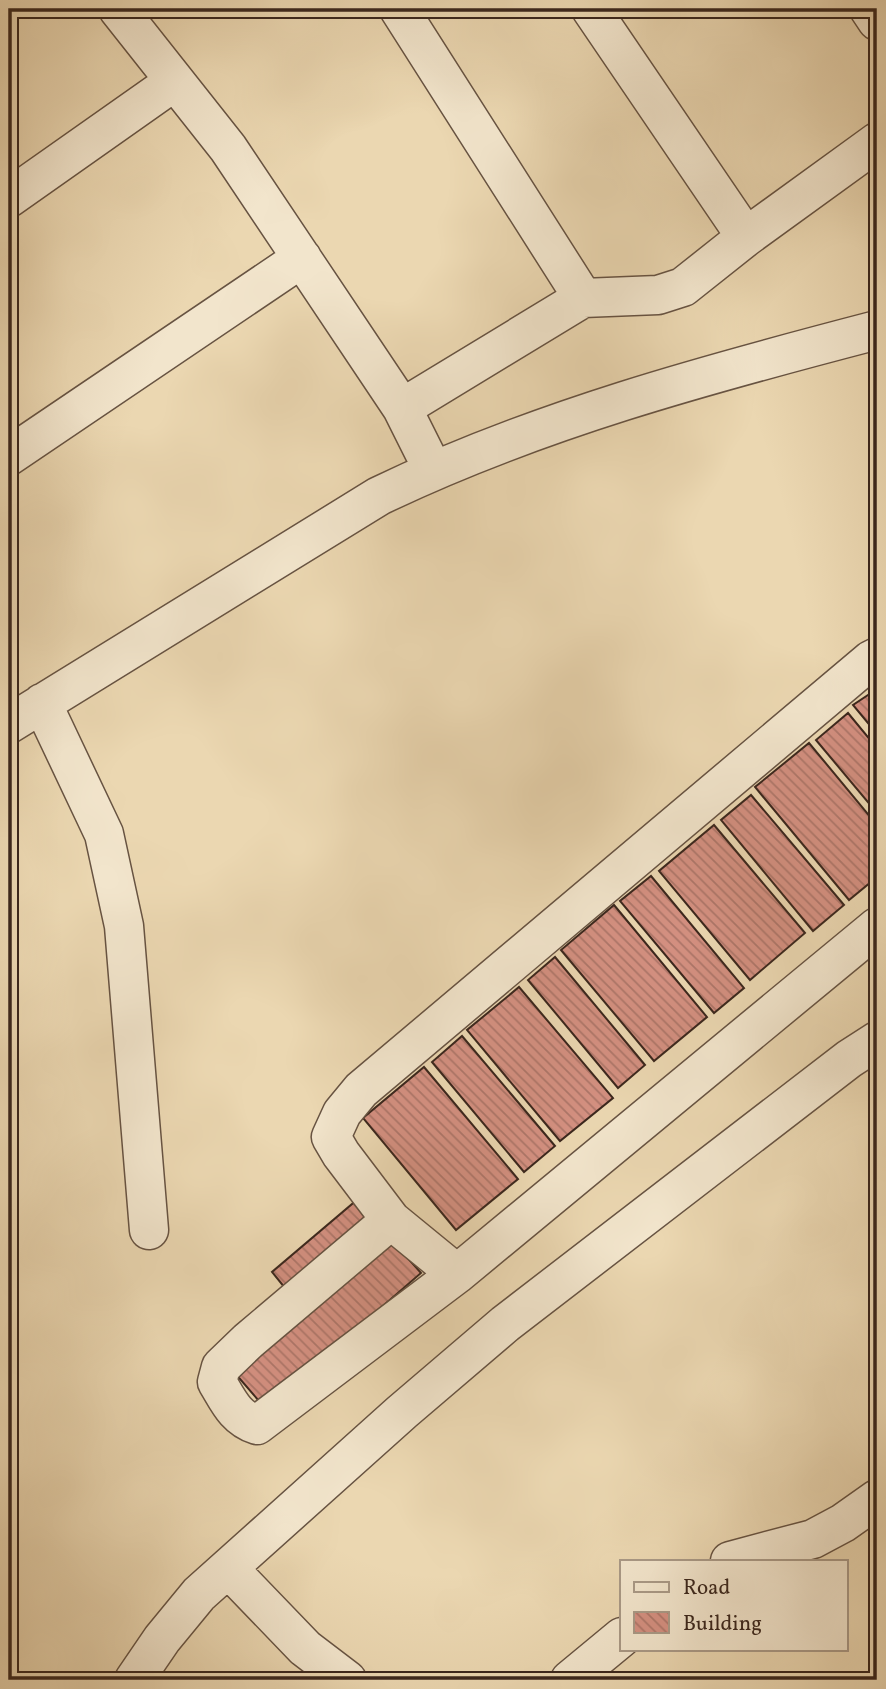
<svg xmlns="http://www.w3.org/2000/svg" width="886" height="1689" viewBox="0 0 886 1689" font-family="Vollkorn,serif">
  <defs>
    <pattern id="building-back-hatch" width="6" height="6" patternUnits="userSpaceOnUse" patternTransform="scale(1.75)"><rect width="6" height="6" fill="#d49081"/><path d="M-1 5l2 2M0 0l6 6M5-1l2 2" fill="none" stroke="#ad7669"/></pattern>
  </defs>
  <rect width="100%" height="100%" fill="#ebd7b1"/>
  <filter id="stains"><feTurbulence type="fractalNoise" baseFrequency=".00286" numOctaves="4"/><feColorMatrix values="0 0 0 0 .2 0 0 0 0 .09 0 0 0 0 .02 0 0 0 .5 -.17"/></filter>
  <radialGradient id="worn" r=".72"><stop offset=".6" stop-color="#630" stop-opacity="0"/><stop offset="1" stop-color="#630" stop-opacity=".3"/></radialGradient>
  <path fill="url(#building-back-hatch)" stroke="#3b271d" stroke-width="2" d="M877 689V734L853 705Z
    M848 713 877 748V813L816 740Z
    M809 743 877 825V877L849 900 755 787Z
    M751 795 844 905 813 931 721 820Z
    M714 825 805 933 750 980 659 871Z
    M651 876 744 988 714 1013 620 901Z
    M614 905 707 1017 654 1061 561 950Z
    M555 957 645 1065 618 1088 528 980Z
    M519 987 613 1098 560 1141 467 1030Z
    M462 1036 555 1146 524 1172 432 1062Z
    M424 1067 518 1179 456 1230 363 1118Z
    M358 1199 376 1219 289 1293 272 1272Z
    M389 1237 421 1273 265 1408 234 1372Z"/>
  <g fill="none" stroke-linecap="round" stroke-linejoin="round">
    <defs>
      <path id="minor" d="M118 9 228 148 402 408 433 470
        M399 9 583 298 658 295 683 287 746 237 877 142
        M591 9 746 237
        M869 9 877 21
        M9 198 175 81
        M402 408 583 298
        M9 456 302 258
        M42 703 104 834 124 926 149 1230
        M9 724 379 496C537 420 708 374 877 330
        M391 1220 248 1341 221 1367 217 1382C228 1400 235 1418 257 1425L457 1274 877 927
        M457 1274 391 1220 341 1154 331 1137 342 1113 361 1090 871 660 877 657
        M730 1561 813 1539 843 1523 877 1499
        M228 1568 305 1648 347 1680
        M134 1680 162 1639 199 1594 402 1412 505 1324 849 1059 877 1041
        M570 1680 622 1637"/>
    </defs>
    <use href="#minor" stroke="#675342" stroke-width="41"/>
    <use href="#minor" stroke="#f2e5cc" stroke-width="38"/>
  </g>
  <rect width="886" height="1689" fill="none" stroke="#ebd7b1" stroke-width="35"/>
  <rect x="10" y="10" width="865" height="1668" fill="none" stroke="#3b271d" stroke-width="3.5"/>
  <rect x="18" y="18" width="851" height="1654" fill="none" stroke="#3b271d" stroke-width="2"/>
  <rect x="620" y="1560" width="228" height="91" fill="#f2e5cc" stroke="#a99986" stroke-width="2"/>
  <rect x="634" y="1582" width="35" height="10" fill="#f2e5cc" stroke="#a99986" stroke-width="2"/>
  <text x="683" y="1594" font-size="21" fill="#3b271d">Road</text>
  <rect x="634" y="1612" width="35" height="21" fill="url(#building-back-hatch)" stroke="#a99986" stroke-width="2"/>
  <text x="683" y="1630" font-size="21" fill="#3b271d">Building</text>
  <rect width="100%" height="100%" filter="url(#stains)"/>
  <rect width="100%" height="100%" fill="url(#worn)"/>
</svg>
